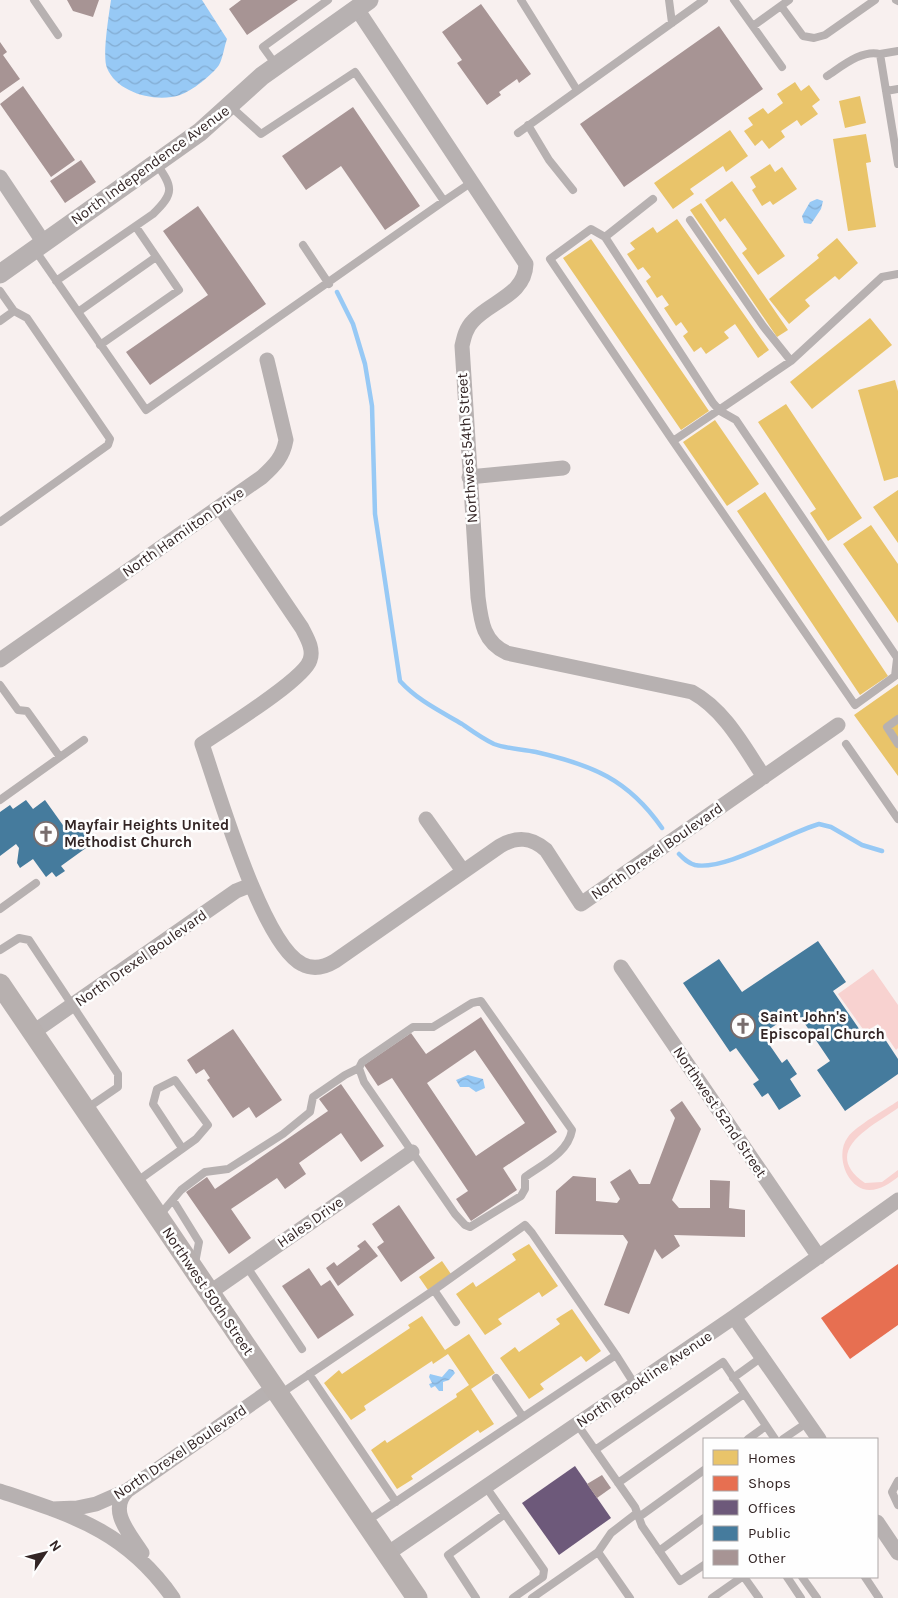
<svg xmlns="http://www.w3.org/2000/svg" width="898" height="1598" viewBox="0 0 898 1598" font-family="Karla,sans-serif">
  <defs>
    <pattern id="water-waves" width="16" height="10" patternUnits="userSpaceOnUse" patternTransform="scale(1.25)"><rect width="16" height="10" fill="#97c9f5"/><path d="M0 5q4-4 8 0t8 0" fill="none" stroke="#83acd2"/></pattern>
  </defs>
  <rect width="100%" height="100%" fill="#f8f0ef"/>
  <path fill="#f8d2d0" d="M873 969 898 1005V1048L896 1050 878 1024 865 1032 838 994Z
    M898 1101V1108C873 1126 819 1151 865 1183L882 1182 898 1170V1177C889 1184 876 1193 863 1189 844 1182 836 1152 848 1137 856 1126 886 1109 898 1101Z"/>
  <path fill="url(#water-waves)" d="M111 0H202L227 39C224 47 223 58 219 65 212 75 192 91 180 95 156 103 117 93 107 68 102 57 109 14 111 0Z
    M817 199 823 201 821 209 811 224 804 223 802 216 810 202Z
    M468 1075 483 1079 485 1088 476 1092 469 1087H460L456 1080Z
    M449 1369 453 1370 455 1373 449 1380 443 1382V1391H439L435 1386 431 1388 429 1384 432 1383 429 1377 430 1374 442 1377Z"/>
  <path fill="#e9c46a" d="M795 82 801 91 809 85 820 100 812 106 818 114 801 126 797 120 781 131 785 137 769 149 762 140 755 146 744 131 753 125 748 118 763 108 768 114 783 103 777 94Z
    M860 96 866 123 845 128 839 101Z
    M730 130 748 156 726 172 723 166 690 189 694 194 673 209 654 183Z
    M866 134 871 162 866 163 876 227 848 231 833 139Z
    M770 164 775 172 782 167 797 189 773 205 770 201 762 206 752 190 756 187 750 177Z
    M732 181 785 256 758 275 742 253 747 249 725 218 720 222 705 200Z
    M701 203 788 330 777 337 690 210Z
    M677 219 769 350 758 358 735 324 724 332 729 338 706 354 701 347 694 352 683 336 688 332 681 322 676 326 664 308 669 305 662 295 657 298 646 281 651 277 643 267 638 270 627 254 635 249 630 243 653 227 657 233Z
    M837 238 858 263 839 280 835 276 805 300 810 306 789 324 769 299 819 258 817 255Z
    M591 239 709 411 681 430 563 258Z
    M870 318 892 345 812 409 790 382Z
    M895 380 898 391V477L884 481 858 390Z
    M786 404 862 518 828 541 810 513 816 509 758 422Z
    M715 420 759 484 727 506 683 442Z
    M898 490V543L873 507Z
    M765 492 888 676 860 695 737 511Z
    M871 525 898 564V623L843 544Z
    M898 684V776L854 715Z
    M529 1244 558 1286 542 1297 539 1292 498 1319 502 1324 485 1335 456 1294 473 1282 476 1287 516 1260 512 1254Z
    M442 1261 451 1274 428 1290 419 1277Z
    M572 1309 601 1351 586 1362 581 1356 540 1384 544 1389 529 1399 500 1358 515 1347 519 1352 560 1324 556 1319Z
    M422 1316 445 1350 469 1334 495 1373 471 1389 494 1424 480 1433 478 1430 411 1476 413 1479 397 1489 371 1450 385 1440 387 1443 457 1397 456 1394 469 1385 448 1354 433 1364 432 1361 364 1406 366 1410 351 1420 324 1383 339 1370 342 1374 410 1328 408 1325Z"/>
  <path fill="#e76f51" d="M898 1264V1325L850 1359 821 1318Z"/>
  <path fill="#6d597a" d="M575 1466 611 1518 559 1555 522 1503Z"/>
  <path fill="#457b9d" d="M26 800 33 809 45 800 65 828 76 820 82 828 86 825 97 840 61 866 65 871 56 877 52 872 46 877 33 859 20 868 17 863 19 848 16 844 0 856V812L10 805 13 809Z
    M818 941 846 982 833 991 864 1036 877 1027 898 1059V1074L845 1111 817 1070 830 1061 799 1015 786 1024 783 1020 762 1034 782 1063 787 1059 797 1074 790 1079 801 1096 779 1110 768 1093 762 1097 753 1084 759 1080 736 1048 730 1052 683 983 719 959 742 992Z"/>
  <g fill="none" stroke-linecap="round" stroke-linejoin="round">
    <path stroke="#97c9f5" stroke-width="4.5" d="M337 292 353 324 365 364 372 406 375 514 400 681C417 700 440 711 462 724 472 731 483 739 494 744 507 749 523 749 536 752 592 765 628 779 662 828
      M679 854C684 859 688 863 695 865 725 871 787 833 819 824L831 827 862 845 882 851"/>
  </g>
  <path fill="#a79494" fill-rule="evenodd" d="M67 0H99L93 17 73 11Z
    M241 0H298L247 35 229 9Z
    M481 4 531 74 519 83 517 79 499 92 501 95 487 105 457 63 462 60 442 32Z
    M719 26 763 89 624 187 580 124Z
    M0 42 7 52 3 55 20 79 0 93Z
    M23 86 75 160 51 177 0 104Z
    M353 107 420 206 385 230 341 166 306 190 282 156Z
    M81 160 96 182 65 203 50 181Z
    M198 206 266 304 150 385 126 352 208 295 163 231Z
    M481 1017 557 1132 503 1168 517 1190 471 1221 456 1199 468 1191 392 1078 378 1086 364 1065 411 1033 426 1054ZM475 1050 525 1123 476 1156 427 1083Z
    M233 1029 282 1100 256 1118 249 1107 233 1118 207 1080 210 1078 204 1069 196 1074 187 1060Z
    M341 1084 384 1146 361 1162 341 1133 299 1163 306 1174 285 1189 277 1178 231 1209 251 1238 229 1254 186 1192 207 1177 215 1189 328 1111 319 1099Z
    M682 1101 701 1129 672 1200 679 1208H710V1180L730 1181 729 1208 745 1210V1237L674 1235 680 1246 662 1259 655 1249 629 1314 604 1305 628 1242 623 1235 555 1234 556 1191 573 1176 596 1178V1201L617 1203 620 1199 610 1182 630 1169 639 1184H650L675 1118 670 1110Z
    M399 1205 435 1258 401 1282 377 1247 384 1242 372 1224Z
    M365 1240 378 1256 338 1286 326 1268 334 1262 337 1266 360 1249 357 1246Z
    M309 1268 321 1286 330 1280 354 1315 318 1339 282 1286Z
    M602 1475 611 1488 597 1498 587 1484Z"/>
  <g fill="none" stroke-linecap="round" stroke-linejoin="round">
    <path stroke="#b7b1b1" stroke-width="8" d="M34 0 58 35
      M521 0 577 90
      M669 0 672 23
      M734 0 782 67
      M896 0 898 1
      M781 6 803 36 814 38 825 35 875 0
      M753 26 789 0
      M880 54 898 51
      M276 65 263 47 328 0
      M827 76C841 67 862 49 880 54L898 164
      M886 91 898 89
      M230 106 261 134 355 72 444 201 472 182
      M528 125 549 160 573 190
      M518 133 704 0
      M690 220 763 326 791 361
      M605 237 653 199
      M303 245 329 284
      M35 250 146 410 444 201
      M56 281 153 214C175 193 173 187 156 163
      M0 291 14 311 27 318 110 439 108 445 0 522
      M78 312 156 257
      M0 321 14 311
      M100 345 179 290 136 227
      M673 441 550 259 591 229 605 237 713 403 720 411 736 420 898 659
      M897 659 895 676 855 705 673 441 791 361 882 277 898 274
      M0 685 18 710 27 711 60 757
      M898 719 887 727 898 744
      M846 744 898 819
      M0 800 84 740
      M0 909 36 883
      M0 950 19 938 29 940 118 1074V1087L86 1109
      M481 1001 572 1130C568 1153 543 1164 525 1177V1189L521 1196 470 1227 465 1225 455 1214 364 1082 359 1068 362 1062 413 1027H433L472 1003Z
      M136 1182 196 1139 208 1125 175 1080 157 1089 153 1104 182 1148
      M173 1200 199 1242 195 1263
      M159 1216 181 1190 205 1172 228 1169 283 1134 310 1112 313 1097 345 1075 359 1068
      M247 1267 302 1349
      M434 1290 525 1225 532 1233 616 1355 523 1417
      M616 1355 635 1385
      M309 1374 396 1502
      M733 1378 762 1357
      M280 1394 434 1290 456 1322
      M577 1424 635 1507 642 1526 680 1581 704 1565
      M748 1439 766 1426
      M783 1439 808 1422
      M595 1450 723 1362 775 1439
      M898 1481 892 1492 898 1505
      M618 1483 744 1394
      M486 1487 544 1570 543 1577 513 1598
      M639 1517 704 1470
      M367 1521 523 1417 496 1378
      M659 1551 704 1518
      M598 1552 611 1533 637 1513
      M744 1577 759 1598
      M787 1577 801 1598
      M802 1577 817 1598
      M865 1577 879 1598
      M476 1598 448 1555 505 1514
      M532 1598 598 1552 630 1598
      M712 1598 742 1577"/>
    <path stroke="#b7b1b1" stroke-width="15" d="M357 9 526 264C525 295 491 301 473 321 466 328 464 337 462 346L478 597C481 621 483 642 507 653L692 692C725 710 744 747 764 777
      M0 177 44 243
      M469 477 563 468
      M220 507 302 628C307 638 314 649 310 660 304 680 222 730 202 744 218 790 262 944 302 964 313 970 325 967 335 961L500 846C517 836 531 837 546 850L581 904 838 725
      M0 660 262 477C275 465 283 457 286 440L267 360
      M426 819 463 871
      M621 967 819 1257
      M32 1033 236 891 251 885
      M209 1293 412 1152
      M734 1317 819 1439
      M0 1491C74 1516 126 1531 173 1598
      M127 1491C107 1511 131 1535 142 1553
      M52 1509 77 1508 96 1504 128 1490 274 1388
      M877 1522 898 1553
      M387 1554 734 1317 898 1200"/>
    <path stroke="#b7b1b1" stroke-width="19" d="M0 274 200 132 262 76 369 0"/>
    <path stroke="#b7b0af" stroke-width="21" d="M0 984 417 1598"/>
  </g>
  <defs>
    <symbol id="church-ring" viewBox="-11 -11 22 22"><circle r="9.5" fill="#fefefe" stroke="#786c6c" stroke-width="1.5"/><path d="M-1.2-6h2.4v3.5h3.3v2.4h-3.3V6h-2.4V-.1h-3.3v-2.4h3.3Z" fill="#786c6c"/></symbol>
  </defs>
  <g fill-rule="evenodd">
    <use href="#church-ring" x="32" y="820" width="28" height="28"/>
    <use href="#church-ring" x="729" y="1012" width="28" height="28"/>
  </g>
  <g text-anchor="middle" stroke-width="5" stroke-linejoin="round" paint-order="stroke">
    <g font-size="15" fill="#332525" stroke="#fefefe">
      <text transform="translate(150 165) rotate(-36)" y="5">North Independence Avenue</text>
      <text transform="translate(467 448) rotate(-94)" y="5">Northwest 54th Street</text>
      <text transform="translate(183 532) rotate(-35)" y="5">North Hamilton Drive</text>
      <text transform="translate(657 851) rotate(-35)" y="5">North Drexel Boulevard</text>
      <text transform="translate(141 958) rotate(-35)" y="5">North Drexel Boulevard</text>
      <text transform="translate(720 1112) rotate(56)" y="5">Northwest 52nd Street</text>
      <text transform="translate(310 1222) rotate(-35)" y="5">Hales Drive</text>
      <text transform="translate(208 1291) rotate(56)" y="5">Northwest 50th Street</text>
      <text transform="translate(644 1379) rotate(-34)" y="5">North Brookline Avenue</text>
      <text transform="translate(180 1452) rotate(-34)" y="5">North Drexel Boulevard</text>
    </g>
    <g font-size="15" font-weight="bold" fill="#332525" stroke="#fefefe" text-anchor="start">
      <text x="64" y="830">Mayfair Heights United<tspan x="64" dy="17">Methodist Church</tspan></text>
      <text x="760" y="1022">Saint John's<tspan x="760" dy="17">Episcopal Church</tspan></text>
    </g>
  </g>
  <rect x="703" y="1438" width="175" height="140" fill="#fefefe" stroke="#ada7a7"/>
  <rect x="713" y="1450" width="25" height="15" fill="#e9c46a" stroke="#ada7a7"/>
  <text x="748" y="1463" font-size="15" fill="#332525">Homes</text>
  <rect x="713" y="1476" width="25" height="15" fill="#e76f51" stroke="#ada7a7"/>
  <text x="748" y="1488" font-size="15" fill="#332525">Shops</text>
  <rect x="713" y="1500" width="25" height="15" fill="#6d597a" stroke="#ada7a7"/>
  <text x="748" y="1513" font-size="15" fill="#332525">Offices</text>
  <rect x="713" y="1526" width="25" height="15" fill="#457b9d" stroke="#ada7a7"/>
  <text x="748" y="1538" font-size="15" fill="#332525">Public</text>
  <rect x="713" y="1550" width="25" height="15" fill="#a79494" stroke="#ada7a7"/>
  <text x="748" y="1563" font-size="15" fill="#332525">Other</text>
  <g transform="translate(45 1553) rotate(55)" stroke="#fefefe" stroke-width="4" paint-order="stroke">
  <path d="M0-4L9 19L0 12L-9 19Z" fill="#332525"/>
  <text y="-8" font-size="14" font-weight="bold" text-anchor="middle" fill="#332525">N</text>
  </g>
</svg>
